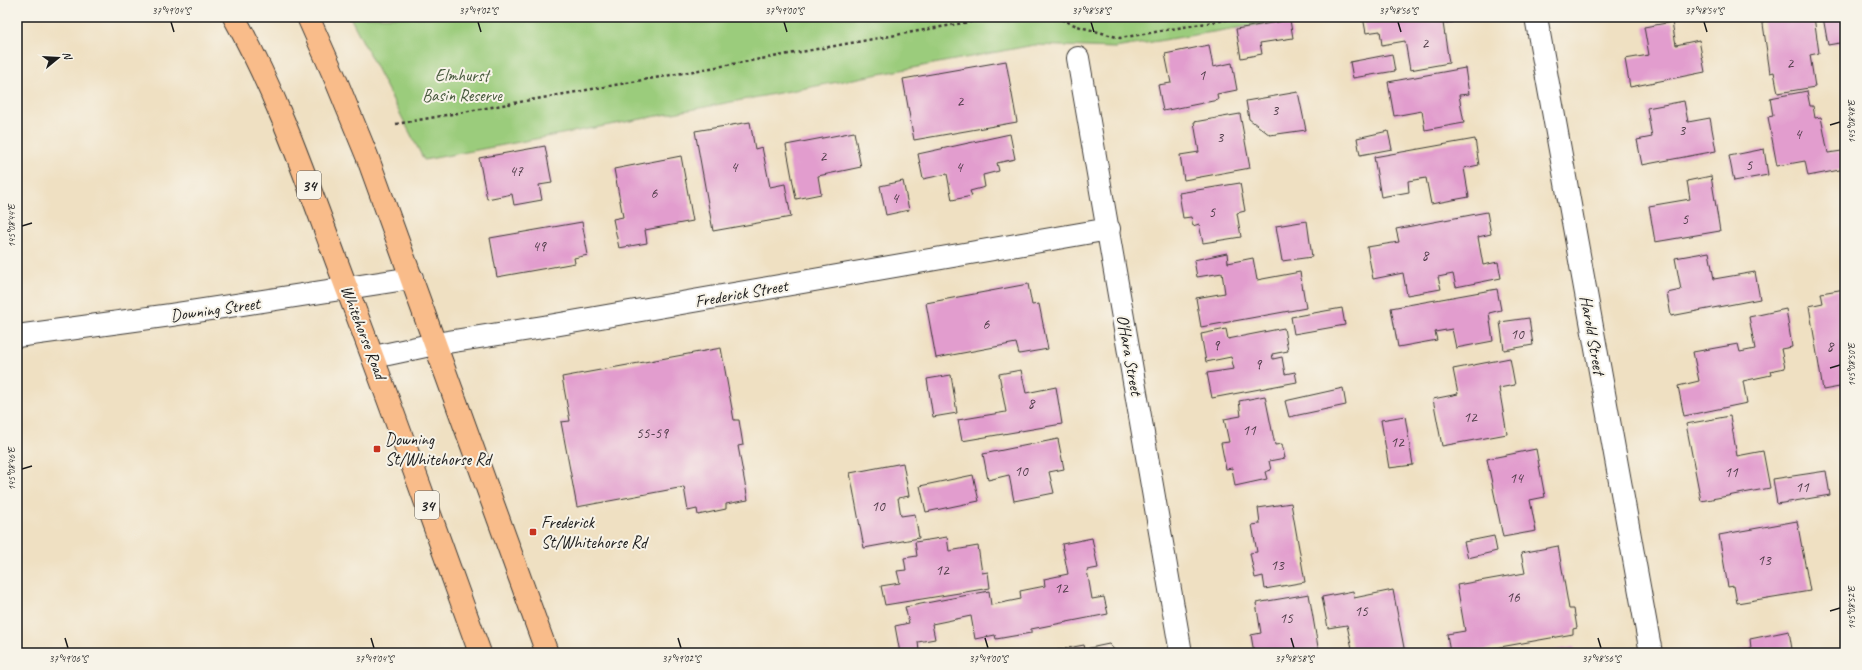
<svg xmlns="http://www.w3.org/2000/svg" width="1862" height="670" viewBox="0 0 1862 670" font-family="Caveat,sans-serif">
  <rect width="100%" height="100%" fill="#f7f3e8"/>
  <filter id="ink" filterUnits="userSpaceOnUse"><feTurbulence type="fractalNoise" baseFrequency=".025" numOctaves="2"/><feDisplacementMap in="SourceGraphic" scale="8" xChannelSelector="R" yChannelSelector="G"/><feConvolveMatrix kernelMatrix="1 2 1 2 8 2 1 2 1" color-interpolation-filters="sRGB"/></filter>
  <filter id="wash" filterUnits="userSpaceOnUse"><feTurbulence type="fractalNoise" baseFrequency=".012" numOctaves="4" result="noise"/><feDisplacementMap in="SourceGraphic" scale="16" xChannelSelector="R" yChannelSelector="G"/><feGaussianBlur stdDeviation="0.9" result="paint"/><feColorMatrix in="noise" values="0 0 0 0 0 0 0 0 0 0 0 0 0 0 0 0 0 1.4 0 .05"/><feComposite in="paint" operator="in"/></filter>
  <g filter="url(#wash)">
    <rect width="100%" height="100%" fill="#efe0c2"/>
    <path fill="#9bcc7c" stroke="#5c744c" d="M350 17H1265L1268 23 1115 48 1034 45 424 160Z"/>
    <g id="blocks">
      <path fill="#e29dce" d="M1363 17H1452L1453 22 1443 23 1449 63 1410 70 1405 41 1382 45 1380 31 1366 33Z
        M1762 17H1814L1819 53 1810 55 1815 87 1778 93 1774 72 1770 73Z
        M1823 17H1845V42L1828 45Z
        M1290 20 1293 38 1260 43 1262 54 1241 58 1236 29Z
        M1672 22 1676 45 1699 40 1705 72 1630 87 1625 59 1649 55 1644 27Z
        M1209 45 1213 67 1232 63 1237 90 1217 94 1218 100 1163 111 1158 85 1171 83 1165 54Z
        M1392 54 1395 71 1353 78 1350 62Z
        M1006 61 1017 122 914 140 903 79Z
        M1465 68 1469 94 1459 95 1464 123 1425 130 1422 111 1394 116 1388 82Z
        M1807 91 1810 106H1813L1815 118 1821 117 1828 153 1842 151 1845 169 1808 176 1805 161 1777 166 1768 117 1773 116 1770 98Z
        M1298 92 1306 130 1270 135 1249 119 1246 101Z
        M1684 101 1688 122 1710 118 1716 151 1642 165 1637 140 1652 137 1647 108Z
        M1240 114 1250 168 1184 180 1180 155 1199 152 1194 122Z
        M750 122 755 149 762 147 770 187 785 184 791 217 713 231 695 131Z
        M1388 131 1392 149 1360 155 1357 138Z
        M854 132 861 167 818 176 821 194 796 199 786 145Z
        M1010 134 1015 159 997 163 999 171 983 175 985 187 970 191 972 196 952 200 947 174 923 179 918 154Z
        M1475 139 1479 165 1464 168 1469 197 1431 204 1426 178 1408 181 1409 192 1381 197 1374 157Z
        M545 146 552 183 539 185 542 200 514 205 512 194 487 199 479 158Z
        M1764 149 1768 175 1734 181 1729 156Z
        M681 156 693 221 645 230 647 243 619 248 613 219 623 217 614 169Z
        M1711 176 1720 231 1655 242 1649 206 1690 199 1687 181Z
        M903 181 909 210 886 215 880 186Z
        M1240 183 1245 211 1237 213 1241 237 1203 243 1199 224 1193 226 1191 217 1183 218 1179 193Z
        M1487 212 1491 234 1478 237 1483 265 1498 262 1501 278 1456 287 1453 274 1438 277 1441 289 1407 295 1403 273 1373 279 1367 247 1399 242 1396 229Z
        M1307 221 1312 257 1282 261 1276 226Z
        M582 222 588 255 574 258 575 263 497 277 490 238Z
        M1709 252 1714 279 1755 272 1760 299 1671 316 1667 293 1681 290 1675 258Z
        M1227 253 1228 263 1253 258 1257 280 1300 272 1306 308 1201 327 1196 298 1225 293 1222 273 1197 277 1194 260Z
        M1028 284 1032 305 1039 304 1048 349 1019 354 1016 343 936 358 926 303Z
        M1497 289 1501 310 1489 313 1493 341 1456 348 1452 329 1435 332 1437 340 1398 347 1391 308Z
        M1845 289V386L1823 390 1809 306 1823 303 1821 293Z
        M1342 308 1345 325 1294 334 1291 317Z
        M1786 309 1792 347 1781 349 1785 368 1770 371 1771 375 1743 381 1747 403 1684 416 1678 386 1699 381 1693 352 1738 344 1740 352 1755 349 1749 317Z
        M1529 318 1533 345 1504 350 1500 322Z
        M1284 328 1288 351 1272 354 1273 359 1282 357 1285 374 1295 372 1297 382 1212 398 1207 373 1234 369 1231 357 1206 362 1201 334 1226 329 1228 339Z
        M721 348 734 420H739L743 445 738 446 748 500 726 504V509L698 515 697 509 688 511 684 487 577 507 561 422 570 421 562 377Z
        M1510 358 1515 385 1499 388 1507 434 1442 446 1433 399 1458 394 1453 369Z
        M1021 370 1026 393 1056 387 1062 424 962 441 958 420 1006 412 999 374Z
        M951 375 957 413 933 417 927 379Z
        M1343 388 1346 405 1289 417 1285 401Z
        M1265 396 1275 445 1282 444 1285 458 1269 461 1271 470 1265 472 1267 479 1235 486 1232 468 1226 469 1221 443 1229 442 1224 419 1241 416 1239 401Z
        M1405 416 1413 465 1389 468 1381 420Z
        M1730 416 1737 456 1763 451 1770 488 1701 501 1686 424Z
        M1058 439 1064 469 1049 472 1054 493 1014 501 1009 475 988 480 983 454Z
        M1536 449 1545 497 1530 500 1536 531 1503 537 1487 459Z
        M903 463 909 496 898 498 901 516 915 514 919 538 864 548 850 473Z
        M1826 471 1830 495 1777 504 1773 479Z
        M973 475 979 501 926 512 920 486Z
        M1291 503 1305 582 1265 589 1263 576 1255 578 1250 553 1257 552 1252 525 1260 524 1258 508Z
        M1797 521 1810 591 1737 603 1734 586 1728 587 1719 535Z
        M1494 536 1497 551 1468 558 1464 542Z
        M947 537 949 551 978 546 982 573 988 572 990 588 885 605 881 586 900 583 897 571 906 570 904 558 917 556 915 542Z
        M1092 538 1098 568 1087 570 1092 599 1104 597 1108 614 1031 629V633L996 639 995 635 975 639 971 616 932 624 935 639 918 642 919 651 900 653 895 626 909 623 905 607 989 591 991 605 1021 599 1020 591 1045 586 1044 579 1068 574 1062 544Z
        M1558 546 1569 609H1574L1577 628 1573 629V634L1467 653H1450L1447 634 1465 631 1457 585 1525 573 1521 553Z
        M1393 590 1405 653H1353L1347 625 1328 628 1322 597 1353 591 1354 598Z
        M1309 594 1319 653H1254L1251 635 1261 633 1256 603Z
        M1789 631 1792 649 1780 651V653H1737V651L1751 648 1750 639Z
        M1109 644 1117 653H1058L1057 650 1084 645 1085 649Z
        M1574 647 1576 653H1544V652Z"/>
    </g>
  </g>
  <g filter="url(#ink)">
    <use href="#blocks" fill-opacity="0" stroke="#3c3935" stroke-width="1"/>
    <g fill="none" stroke-linecap="round" stroke-linejoin="round">
      <defs>
        <path id="minor" d="M1536 17 1651 653
          M1078 58 1181 653
          M17 336 171 315 412 278
          M374 357 435 344 543 327 1109 229"/>
        <path id="major" d="M234 17C282 103 312 197 347 289 393 410 436 531 480 653
          M308 17 335 78 367 156 547 653"/>
      </defs>
      <use href="#minor" stroke="#3c3935" stroke-width="24"/>
      <use href="#major" stroke="#3c3935" stroke-width="24"/>
      <path stroke="#3c3935" stroke-width="2.5" stroke-dasharray="3 3" stroke-linecap="butt" d="M1056 17 1077 26 1120 38 1242 17
        M396 124 997 17"/>
      <use href="#minor" stroke="#fff" stroke-width="22"/>
      <use href="#major" stroke="#f9bc8a" stroke-width="22"/>
    </g>
  </g>
  <path fill="none" stroke="#1c1c1c" stroke-width="1.5" d="M171 22 174 32M478 22 481 32M784 22 787 32M1091 22 1094 32M1398 22 1401 32M1704 22 1707 32M1830 125 1840 122M22 226 32 223M1830 368 1840 365M22 469 32 466M1830 611 1840 608M65 638 68 648M371 638 374 648M678 638 681 648M985 638 988 648M1291 638 1294 648M1598 638 1601 648"/>
  <g fill="#c8321e" stroke="#f7f3e8" stroke-width="1.5">
    <rect x="373" y="445" width="8" height="8" rx="2"/>
    <rect x="529" y="528" width="8" height="8" rx="2"/>
  </g>
  <g text-anchor="middle" stroke-width="4" stroke-linejoin="round" paint-order="stroke">
    <g font-size="15" fill="#4e3c48">
      <text x="1425" y="48">2</text>
      <text x="1790" y="68">2</text>
      <text x="1202" y="80">1</text>
      <text x="960" y="106">2</text>
      <text x="1275" y="115">3</text>
      <text x="1682" y="135">3</text>
      <text x="1798" y="139">4</text>
      <text x="1220" y="142">3</text>
      <text x="823" y="161">2</text>
      <text x="1749" y="170">5</text>
      <text x="734" y="172">4</text>
      <text x="959" y="172">4</text>
      <text x="516" y="176">47</text>
      <text x="654" y="198">6</text>
      <text x="895" y="203">4</text>
      <text x="1212" y="217">5</text>
      <text x="1685" y="224">5</text>
      <text x="539" y="251">49</text>
      <text x="1425" y="260">8</text>
      <text x="986" y="329">6</text>
      <text x="1517" y="339">10</text>
      <text x="1216" y="350">9</text>
      <text x="1830" y="351">8</text>
      <text x="1258" y="369">9</text>
      <text x="1031" y="408">8</text>
      <text x="1470" y="422">12</text>
      <text x="1249" y="435">11</text>
      <text x="652" y="438">55-59</text>
      <text x="1397" y="447">12</text>
      <text x="1021" y="476">10</text>
      <text x="1731" y="477">11</text>
      <text x="1516" y="483">14</text>
      <text x="1802" y="492">11</text>
      <text x="878" y="511">10</text>
      <text x="1764" y="565">13</text>
      <text x="1277" y="570">13</text>
      <text x="942" y="575">12</text>
      <text x="1061" y="593">12</text>
      <text x="1513" y="602">16</text>
      <text x="1361" y="616">15</text>
      <text x="1286" y="623">15</text>
    </g>
    <g fill="#f7f3e8" stroke="#5e5c59" stroke-width="1">
      <rect x="297" y="171" width="24" height="28" rx="3"/>
      <rect x="415" y="491" width="24" height="28" rx="3"/>
    </g>
    <g font-size="16" font-weight="bold" fill="#1c1c1c">
      <text x="309" y="191">34</text>
      <text x="427" y="511">34</text>
    </g>
    <g font-size="17" fill="#485a3e" stroke="#f7f3e8">
      <text x="462" y="81">Elmhurst<tspan x="462" dy="20">Basin Reserve</tspan></text>
    </g>
    <g font-size="17" fill="#1c1c1c" stroke="#f7f3e8">
      <text transform="translate(741 293) rotate(-10)" y="6">Frederick Street</text>
      <text transform="translate(215 309) rotate(-8)" y="6">Downing Street</text>
      <text transform="translate(364 332) rotate(69)" y="6">Whitehorse Road</text>
      <text transform="translate(1593 335) rotate(80)" y="6">Harold Street</text>
      <text transform="translate(1130 355) rotate(80)" y="6">O'Hara Street</text>
    </g>
    <g font-size="17" fill="#1c1c1c" stroke="#f7f3e8" text-anchor="start">
      <text x="385" y="445">Downing<tspan x="385" dy="20">St/Whitehorse Rd</tspan></text>
      <text x="541" y="528">Frederick<tspan x="541" dy="20">St/Whitehorse Rd</tspan></text>
    </g>
  </g>
  <rect width="1862" height="670" fill="none" stroke="#f7f3e8" stroke-width="44"/>
  <g transform="translate(58 58) rotate(72)" stroke="#f7f3e8" stroke-width="3" paint-order="stroke">
  <path d="M0-3L7 15L0 10L-7 15Z" fill="#1c1c1c"/>
  <text y="-6" font-size="11" font-weight="bold" text-anchor="middle" fill="#1c1c1c">N</text>
  </g>
  <rect x="22" y="22" width="1818" height="626" fill="none" stroke="#1c1c1c" stroke-width="1.5"/>
  <g font-size="10" text-anchor="middle" fill="#1c1c1c">
    <text x="171" y="14">37°49'04"S</text>
    <text x="478" y="14">37°49'02"S</text>
    <text x="784" y="14">37°49'00"S</text>
    <text x="1091" y="14">37°48'58"S</text>
    <text x="1398" y="14">37°48'56"S</text>
    <text x="1704" y="14">37°48'54"S</text>
    <text transform="translate(1851 122) rotate(-90)" y="4">145°08'48"E</text>
    <text transform="translate(11 226) rotate(-90)" y="4">145°08'44"E</text>
    <text transform="translate(1851 365) rotate(-90)" y="4">145°08'50"E</text>
    <text transform="translate(11 469) rotate(-90)" y="4">145°08'46"E</text>
    <text transform="translate(1851 608) rotate(-90)" y="4">145°08'52"E</text>
    <text x="68" y="662">37°49'06"S</text>
    <text x="374" y="662">37°49'04"S</text>
    <text x="681" y="662">37°49'02"S</text>
    <text x="988" y="662">37°49'00"S</text>
    <text x="1294" y="662">37°48'58"S</text>
    <text x="1601" y="662">37°48'56"S</text>
  </g>
</svg>
